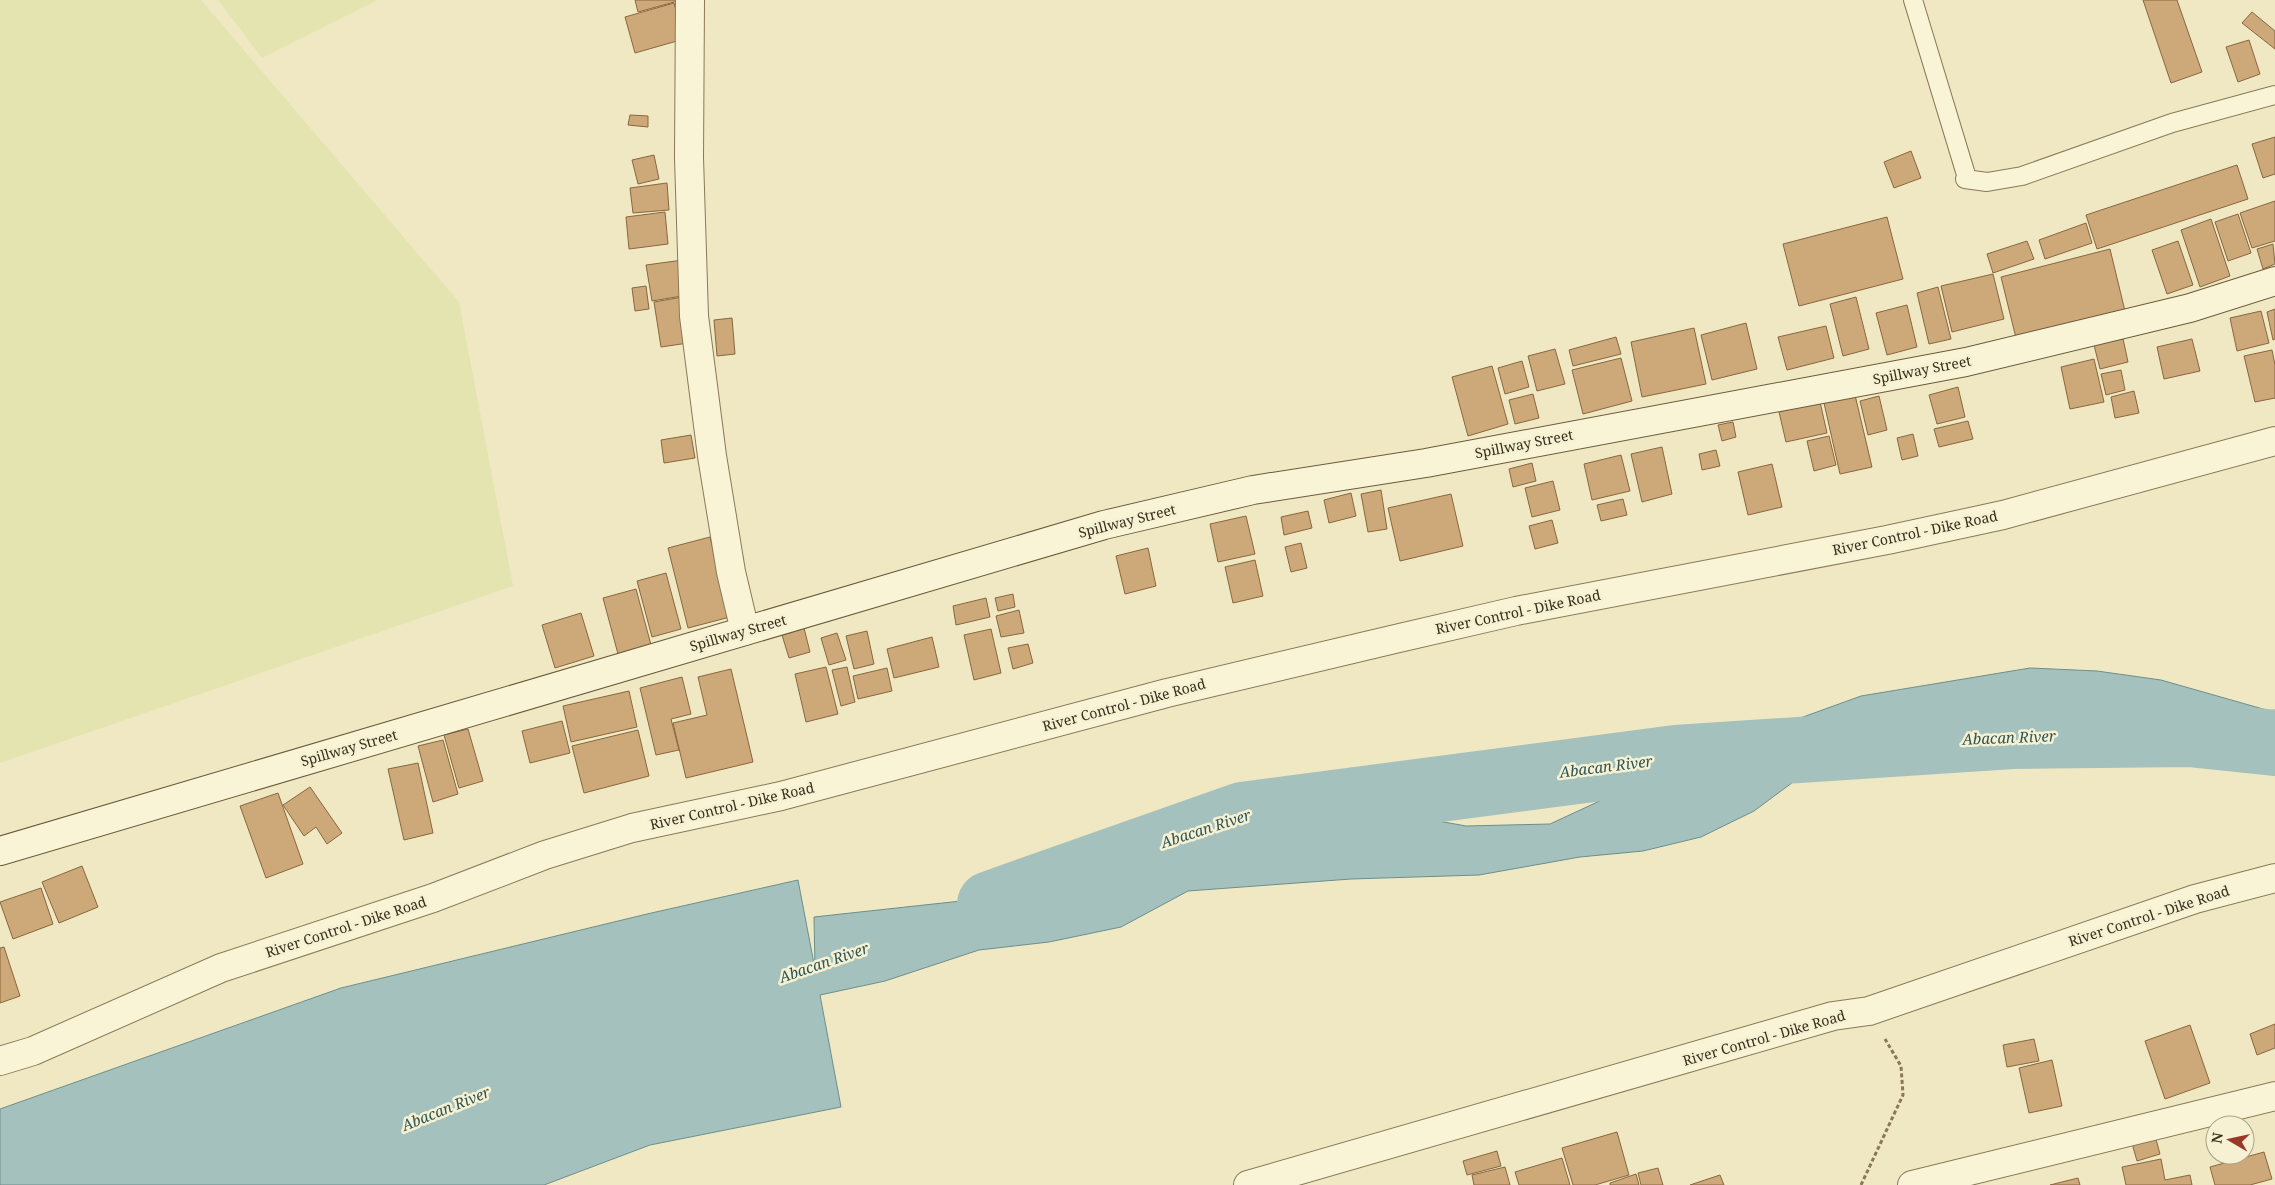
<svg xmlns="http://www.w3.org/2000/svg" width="2275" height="1185" viewBox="0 0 2275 1185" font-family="'Noto Serif',serif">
  <rect width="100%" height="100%" fill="#efe8c2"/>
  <path fill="#e4e4b0" d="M0 0H201L459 302 513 586 0 763Z
    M218 0H378L262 58Z"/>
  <path fill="#a5c1bd" stroke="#6b8f8c" d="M2030 668 2097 671 2161 680 2270 711 2275 710V756L2245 758 2192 754 2134 740 2085 744 2032 734 1967 726 1907 725 1860 753 1808 771 1754 811 1701 837 1643 851 1580 857 1479 875 1351 879 1188 891 1121 927 1049 942 979 950 885 981 820 995 841 1107 650 1145 544 1185H0V1109L341 988 647 914 798 880 815 969 814 917 961 901 1050 875 1119 871 1214 840 1293 834 1329 824 1405 815 1466 826 1550 824 1701 754 1861 696Z"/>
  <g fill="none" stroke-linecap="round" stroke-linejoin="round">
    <path stroke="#a5c1bd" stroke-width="66" d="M990 904 1242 815 1676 758 2012 736 2189 734 2275 743"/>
  </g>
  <path fill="#cda878" stroke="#88673f" d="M635 0H678V1L638 12Z
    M2143 0H2177L2202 72 2171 83Z
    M674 3 684 39 635 53 625 17Z
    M2252 12 2275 31V49L2242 23Z
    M2249 40 2260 74 2238 82 2226 47Z
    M630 115 648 116V127L628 125Z
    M2275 137V174L2263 178 2252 144Z
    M1911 151 1921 178 1894 188 1884 162Z
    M654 155 659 179 638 184 632 160Z
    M2237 165 2248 199 2097 249 2086 215Z
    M667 183 669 210 633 213 630 188Z
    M2275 201V241L2252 248 2240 213Z
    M665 212 668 244 629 249 626 217Z
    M2238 214 2251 253 2228 261 2215 222Z
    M1887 217 1903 279 1799 306 1783 244Z
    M2211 219 2230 276 2200 287 2181 230Z
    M2086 223 2092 243 2045 259 2039 240Z
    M2027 241 2034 259 1993 273 1987 254Z
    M2178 241 2193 285 2167 294 2152 250Z
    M2273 244 2275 264 2263 269 2257 249Z
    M2110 249 2125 311 2016 338 2001 277Z
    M683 260 688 295 652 301 646 265Z
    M1993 274 2004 319 1952 332 1941 286Z
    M646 286 649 309 635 311 632 288Z
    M1938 287 1951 339 1929 344 1917 293Z
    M688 296 695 342 661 347 654 302Z
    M1856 297 1869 349 1843 356 1830 304Z
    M1907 305 1917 347 1887 355 1876 313Z
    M2275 309V339L2273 340 2267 312Z
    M2261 311 2269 343 2237 351 2230 318Z
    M732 318 735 354 717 356 714 320Z
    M1746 323 1757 369 1712 380 1701 335Z
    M1826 326 1834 358 1787 370 1778 337Z
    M1694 328 1706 384 1642 397 1631 342Z
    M2122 334 2128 362 2100 369 2093 341Z
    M1616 337 1621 354 1573 366 1569 350Z
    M2192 339 2200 371 2164 379 2157 347Z
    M1555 349 1565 384 1537 391 1528 356Z
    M2272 350 2275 365V398L2255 402 2244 356Z
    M1621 358 1632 401 1583 414 1572 370Z
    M2094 359 2104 402 2070 409 2061 367Z
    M1522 361 1529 387 1505 394 1498 368Z
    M1492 366 1508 424 1468 436 1452 377Z
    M2121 370 2125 390 2106 395 2101 374Z
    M1958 387 1965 417 1937 424 1929 395Z
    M2134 391 2139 413 2115 418 2111 397Z
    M1533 394 1539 418 1515 424 1509 400Z
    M1855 395 1872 467 1840 474 1824 403Z
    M1879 396 1887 430 1868 435 1860 401Z
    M1820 402 1827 433 1786 442 1779 412Z
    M1968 421 1973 439 1939 447 1934 429Z
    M1733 422 1736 437 1722 441 1718 425Z
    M1913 434 1918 456 1902 460 1897 438Z
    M691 435 695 458 664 463 661 440Z
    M1829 436 1836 465 1814 471 1807 441Z
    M1662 447 1672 494 1642 502 1631 454Z
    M1716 450 1720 466 1702 470 1699 454Z
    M1621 455 1630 491 1592 500 1584 464Z
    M1532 463 1536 481 1513 487 1509 469Z
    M1772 464 1782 507 1748 515 1738 472Z
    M1553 481 1560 510 1532 517 1525 488Z
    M1381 490 1387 529 1368 532 1361 494Z
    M1351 493 1356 516 1329 523 1324 500Z
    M1451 494 1463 546 1400 561 1388 508Z
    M1623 499 1627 515 1601 521 1597 505Z
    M1308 511 1312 528 1284 535 1281 517Z
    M1246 516 1255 554 1218 562 1210 524Z
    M1552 520 1558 543 1535 549 1529 526Z
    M710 537 730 617 688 628 668 548Z
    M1301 543 1307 568 1291 572 1285 547Z
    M1148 548 1156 586 1125 594 1116 556Z
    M1255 560 1263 596 1233 603 1225 567Z
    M666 573 681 629 652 637 637 581Z
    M636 589 651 645 618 654 603 598Z
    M1013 594 1015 607 998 611 995 598Z
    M986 598 990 617 956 625 953 606Z
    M1019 610 1024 633 1001 637 996 616Z
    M581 613 594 656 555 668 542 625Z
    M804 628 810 652 789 658 782 635Z
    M991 629 1001 673 974 680 964 635Z
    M867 631 874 664 854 669 846 636Z
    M837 633 846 660 829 665 821 638Z
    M932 637 939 667 894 678 887 649Z
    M1028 644 1033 663 1013 669 1008 648Z
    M826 667 838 714 806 722 795 674Z
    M847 667 855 702 841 706 832 670Z
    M887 668 892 691 858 699 853 676Z
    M731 669 753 762 686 778 673 723 707 715 698 677Z
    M682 677 691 714 671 719 679 750 656 755 640 688Z
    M629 691 637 727 571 742 563 706Z
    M562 721 570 753 530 763 522 731Z
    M468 729 483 781 459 788 444 735Z
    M638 730 649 776 584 793 572 746Z
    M443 740 458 794 433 802 418 746Z
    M418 763 433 833 404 840 388 769Z
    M310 787 342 833 327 844 316 827 304 836 283 805Z
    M278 793 303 864 266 878 240 806Z
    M82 866 98 907 59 923 42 882Z
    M41 888 53 924 13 939 0 902Z
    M4 947 20 996 0 1003V948Z
    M2275 1024V1048L2257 1055 2250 1034Z
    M2190 1025 2210 1083 2165 1099 2145 1041Z
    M2034 1039 2039 1061 2007 1067 2003 1045Z
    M2052 1060 2062 1106 2029 1113 2019 1068Z
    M1617 1132 1629 1175 1595 1185H1573L1562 1148Z
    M2154 1132 2160 1154 2137 1161 2131 1140Z
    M1497 1151 1501 1166 1467 1175 1463 1161Z
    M2264 1152 2272 1179 2250 1185H2215L2210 1167Z
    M1562 1158 1570 1185H1519L1515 1172Z
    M2161 1159 2165 1180 2190 1175 2192 1185H2126L2122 1167Z
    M1505 1167 1510 1185H1474L1472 1175Z
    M1658 1168 1663 1185H1641L1638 1173Z
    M1636 1174 1639 1185H1610V1183Z
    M1720 1175 1724 1185H1690Z
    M2078 1178 2080 1185H2050Z"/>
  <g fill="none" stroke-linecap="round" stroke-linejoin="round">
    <defs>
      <path id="lane" d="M1913 0 1967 178 1965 179 1987 182 2022 176 2172 123 2275 95"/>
      <path id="street" d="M690 0 689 158 694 316 712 456 731 572 745 631
        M0 1061 33 1051 221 968 433 898 545 855 632 828 781 796 1167 693 1395 639 1516 611 1887 540 2003 515 2275 441
        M1248 1185 1833 1016 1869 1011 2195 899 2275 878
        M1912 1185 2275 1096"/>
      <path id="secondary" d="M0 851 1104 525 1253 490 1426 463 1966 362 2190 308 2275 281"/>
    </defs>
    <use href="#lane" stroke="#897959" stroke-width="20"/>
    <use href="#street" stroke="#897959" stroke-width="30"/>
    <use href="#secondary" stroke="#6b5a3c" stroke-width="30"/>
    <path stroke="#897959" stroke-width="3" stroke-dasharray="4 2.5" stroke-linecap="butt" d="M1861 1185 1903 1095 1901 1066 1885 1039"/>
    <use href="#lane" stroke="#f9f4d6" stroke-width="18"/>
    <use href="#street" stroke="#f9f4d6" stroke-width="28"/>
    <use href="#secondary" stroke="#f9f4d6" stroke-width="28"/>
  </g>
  <g text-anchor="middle" stroke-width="5" stroke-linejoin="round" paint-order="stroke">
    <g font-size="14" fill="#382e1d" stroke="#f6f1d2">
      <text transform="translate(1922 370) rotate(-11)" y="5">Spillway Street</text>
      <text transform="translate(1524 444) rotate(-11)" y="5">Spillway Street</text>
      <text transform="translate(1127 521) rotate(-14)" y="5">Spillway Street</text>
      <text transform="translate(1915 533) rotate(-12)" y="5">River Control - Dike Road</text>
      <text transform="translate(1518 612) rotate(-12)" y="5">River Control - Dike Road</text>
      <text transform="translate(738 633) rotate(-16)" y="5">Spillway Street</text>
      <text transform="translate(1124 705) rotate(-15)" y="5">River Control - Dike Road</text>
      <text transform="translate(349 748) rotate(-16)" y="5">Spillway Street</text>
      <text transform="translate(732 806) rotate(-13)" y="5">River Control - Dike Road</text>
      <text transform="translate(2149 916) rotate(-18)" y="5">River Control - Dike Road</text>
      <text transform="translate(346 927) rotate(-18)" y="5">River Control - Dike Road</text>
      <text transform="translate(1764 1038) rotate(-16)" y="5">River Control - Dike Road</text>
    </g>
    <g font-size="15" font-style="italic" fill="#2d5558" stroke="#f6f1d2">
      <text transform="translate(2009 738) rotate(-2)" y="5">Abacan River</text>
      <text transform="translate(1606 767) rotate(-7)" y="5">Abacan River</text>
      <text transform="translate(1206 829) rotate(-18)" y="5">Abacan River</text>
      <text transform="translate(824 963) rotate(-19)" y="5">Abacan River</text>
      <text transform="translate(446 1109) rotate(-22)" y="5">Abacan River</text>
    </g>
  </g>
  <g transform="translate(2230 1140) rotate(279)"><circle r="24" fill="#f6f1d2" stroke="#aaa38a"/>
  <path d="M0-4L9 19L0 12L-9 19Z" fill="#993828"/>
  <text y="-8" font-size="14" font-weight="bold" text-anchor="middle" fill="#382e1d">N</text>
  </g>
</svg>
